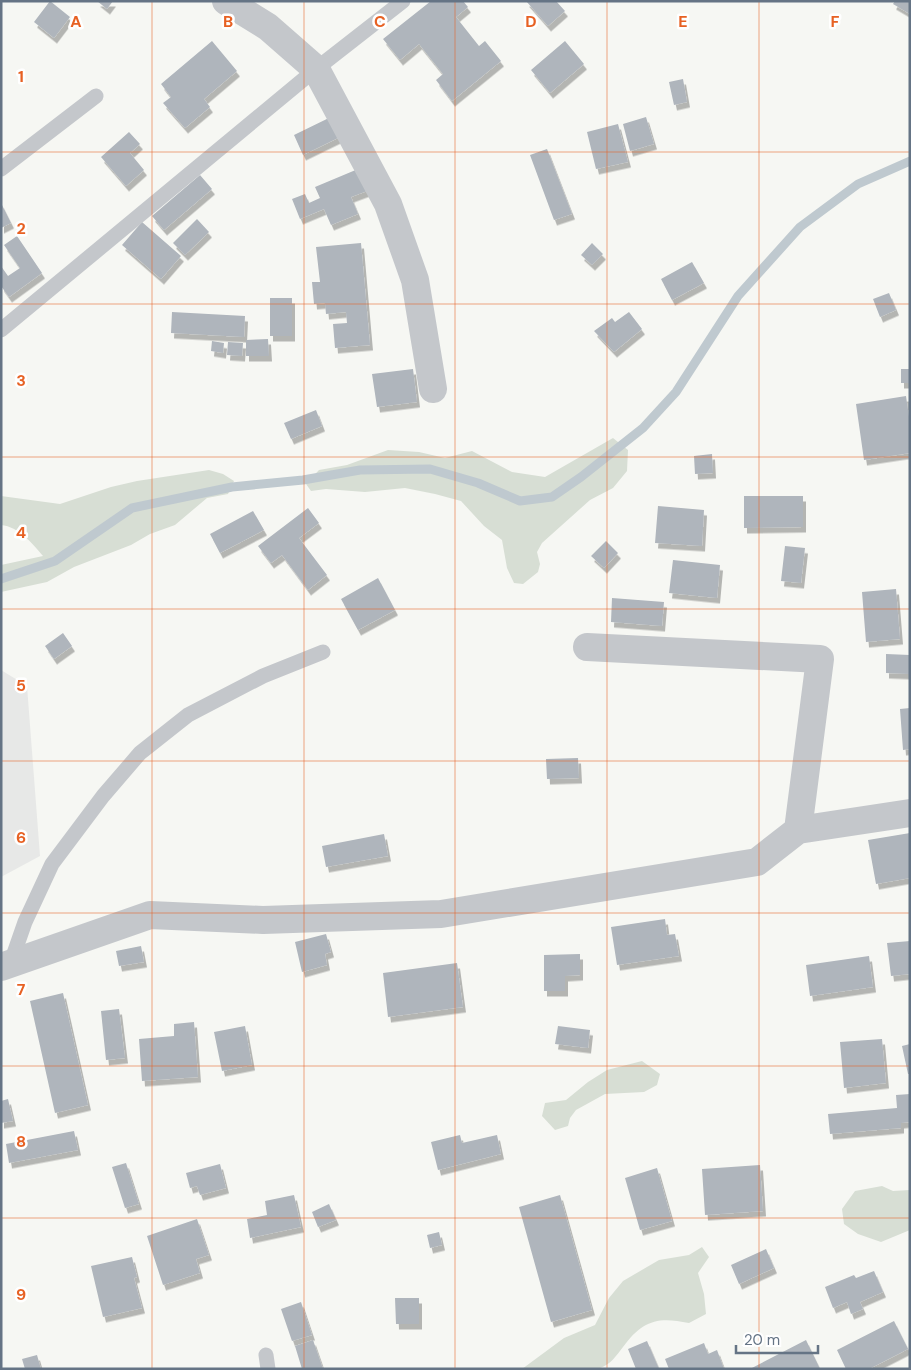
<svg xmlns="http://www.w3.org/2000/svg" width="911" height="1370" viewBox="0 0 911 1370" font-family="'DM Sans',sans-serif">
  <defs>
    <filter id="shadow"><feDropShadow dx="3" dy="5.5" stdDeviation="0" flood-color="#0004"/></filter>
  </defs>
  <rect width="100%" height="100%" fill="#f6f7f3"/>
  <path fill="#e7e8e7" d="M1 670 27 686 40 856 1 877Z"/>
  <path fill="#d7ded4" d="M613 438 628 450 627 471 613 488 590 500 542 543 537 552 540 564 538 572 523 584 514 583 507 568 502 540 484 526 461 501 435 494 405 488 365 492 326 489 311 491 306 484 319 470 347 465 388 450 419 452 445 458 472 451 512 472 545 477Z
    M209 470 223 474 234 481 228 494 207 498 175 525 150 534 131 545 74 567 47 582 1 592V565L43 556C32 543 19 527 1 525V496L60 504 111 487 137 481Z
    M642 1061 660 1074 657 1085 644 1092 605 1094 576 1110 570 1118 568 1126 555 1130 542 1116 545 1103 566 1100 588 1082 607 1070Z
    M882 1186 893 1191 910 1190V1230L881 1242 858 1234 844 1224 842 1209 855 1191Z
    M702 1247 709 1257 698 1273 704 1294 706 1314 689 1323C657 1316 642 1321 623 1347 617 1355 610 1365 600 1368 590 1370 537 1369 522 1369L564 1338 595 1325 609 1298 623 1281 659 1260 689 1255Z"/>
  <g fill="none" stroke-linecap="round" stroke-linejoin="round">
    <path stroke="#bfc9cf" stroke-width="9" d="M1 579 55 561 132 508 232 487 303 480 360 470 430 469 478 483 520 501 552 497 581 477 643 428 676 392 738 296 800 227 858 184 910 161"/>
  </g>
  <path fill="#afb5bc" filter="url(#shadow)" d="M50 1 70 17 54 38 34 22Z
    M97 1H113L107 9Z
    M431 1H463L468 7 456 17 479 46 485 41 501 61 452 101 436 80 443 74 419 44 400 60 383 39Z
    M526 1H556L565 11 548 26Z
    M895 1H910V14L893 4Z
    M212 41 237 71 204 99 210 107 185 128 163 103 171 97 161 84Z
    M565 41 584 64 550 93 531 70Z
    M683 79 687 102 674 105 669 82Z
    M335 115 344 135 303 155 294 135Z
    M646 117 654 144 630 151 623 124Z
    M618 124 628 162 596 169 587 132Z
    M129 132 140 144 130 153 144 170 126 186 101 157Z
    M547 149 572 214 554 220 530 155Z
    M358 169 367 191 351 197 358 214 331 225 324 209 300 219 292 199 305 194 309 203 320 198 315 187Z
    M200 175 212 189 164 230 152 216Z
    M1 203 11 223 1 228Z
    M197 219 209 232 185 255 173 243Z
    M142 222 181 256 161 279 122 245Z
    M17 236 42 273 9 297 1 286V266L8 276 20 268 4 245Z
    M361 243 370 345 335 348 333 324 347 323 346 312 326 314 325 303 314 304 312 282H320L316 247Z
    M592 243 603 254 592 265 581 255Z
    M692 262 704 283 672 300 661 279Z
    M889 293 896 310 880 317 873 299Z
    M270 298H292V336H270Z
    M172 312 245 316 244 337 171 333Z
    M629 312 642 329 614 352 594 331 612 318 615 322Z
    M268 339 269 356H246V340Z
    M212 341 224 343 223 353 211 351Z
    M228 342 243 343 242 356 227 355Z
    M413 369 417 402 377 407 372 374Z
    M901 369H910V383H901Z
    M906 396 910 424V453L864 460 856 404Z
    M316 410 322 426 291 439 284 423Z
    M712 454 713 473 695 474 694 456Z
    M744 496H803V527L744 528Z
    M658 506 704 510 702 546 655 543Z
    M308 508 319 523 299 538 327 575 308 590 282 555 271 563 258 546Z
    M253 511 264 530 220 553 210 534Z
    M606 541 618 553 604 568 591 556Z
    M785 546 805 548 801 583 781 581Z
    M673 560 720 565 717 598 669 593Z
    M378 578 395 610 358 630 341 599Z
    M896 589 900 639 866 642 862 592Z
    M612 598 664 602 662 626 611 622Z
    M63 633 72 646 54 659 45 646Z
    M886 654 910 655V674L886 673Z
    M910 708V749L903 750 900 709Z
    M578 758 579 778 547 779 546 759Z
    M910 833V878L876 884 868 840Z
    M384 834 388 856 326 867 322 846Z
    M665 919 667 935 675 934 679 956 617 965 611 927Z
    M326 934 331 952 325 954 327 965 302 972 295 942Z
    M910 941V974L891 976 887 943Z
    M141 946 144 962 119 966 116 951Z
    M580 954V975L565 976V991H544V955Z
    M869 956 873 987 810 996 806 965Z
    M457 963 463 1007 388 1017 383 973Z
    M63 993 88 1105 55 1113 30 1001Z
    M119 1009 125 1058 106 1060 101 1011Z
    M194 1022 198 1077 142 1081 139 1039 174 1036V1024Z
    M245 1026 252 1065 222 1071 214 1032Z
    M558 1026 590 1030 588 1048 555 1044Z
    M882 1039 886 1083 844 1088 840 1042Z
    M910 1044V1074H908L902 1046Z
    M910 1094V1122L901 1123V1128L830 1134 828 1114 897 1108 896 1095Z
    M8 1099 13 1121 1 1123V1101Z
    M74 1131 78 1150 9 1163 6 1144Z
    M460 1135 462 1143 497 1135 501 1154 438 1170 431 1142Z
    M126 1163 139 1204 125 1208 112 1167Z
    M220 1164 226 1188 200 1195 197 1186 190 1188 186 1173Z
    M760 1165 763 1211 705 1215 702 1169Z
    M657 1168 672 1221 640 1230 625 1178Z
    M294 1195 301 1227 250 1238 247 1219 267 1215 265 1201Z
    M560 1195 592 1310 551 1322 519 1207Z
    M329 1204 336 1220 318 1227 312 1212Z
    M197 1219 209 1255 196 1259 200 1273 163 1285 147 1236Z
    M439 1232 442 1245 430 1248 427 1235Z
    M766 1249 774 1268 739 1284 731 1265Z
    M132 1257 137 1277 134 1278 142 1308 103 1317 91 1266Z
    M874 1271 883 1292 860 1302 863 1309 851 1314 847 1302 833 1308 825 1287 854 1275 856 1278Z
    M395 1298H419V1324H396Z
    M301 1302 312 1335 292 1341 281 1309Z
    M894 1321 908 1349 869 1369H846L837 1350Z
    M313 1340 323 1369H302L295 1346Z
    M806 1340 820 1369H750Z
    M647 1341 659 1369H636L628 1349Z
    M704 1343 708 1354 717 1350 724 1369H669L665 1359Z
    M37 1355 41 1369H25L22 1359Z"/>
  <g fill="none" stroke-linecap="round" stroke-linejoin="round">
    <path stroke="#c4c7cb" stroke-width="15" d="M1 169 96 96
      M1 330 316 69 403 1
      M10 965 25 922 52 864 103 796 140 753 188 715 263 676 323 652
      M266 1355 268 1369"/>
    <path stroke="#c4c7cb" stroke-width="28" d="M226 1 268 27 316 69 388 204 415 280 433 389
      M587 647 820 659 798 830
      M1 967 150 915 263 920 441 914 757 862 798 830 910 813"/>
  </g>
  <path fill="none" stroke="#e76123" stroke-width="1" stroke-opacity="0.55" d="M152 1V1369M304 1V1369M455 1V1369M607 1V1369M759 1V1369M1 152H910M1 304H910M1 457H910M1 609H910M1 761H910M1 913H910M1 1066H910M1 1218H910"/>
  <g font-size="16" text-anchor="middle" font-weight="bold" fill="#e76123" stroke="#fff" stroke-width="5" stroke-linejoin="round" paint-order="stroke">
    <text x="76" y="27">A</text>
    <text x="228" y="27">B</text>
    <text x="380" y="27">C</text>
    <text x="531" y="27">D</text>
    <text x="683" y="27">E</text>
    <text x="835" y="27">F</text>
    <text x="21" y="82">1</text>
    <text x="21" y="234">2</text>
    <text x="21" y="386">3</text>
    <text x="21" y="538">4</text>
    <text x="21" y="691">5</text>
    <text x="21" y="843">6</text>
    <text x="21" y="995">7</text>
    <text x="21" y="1147">8</text>
    <text x="21" y="1300">9</text>
  </g>
  <rect width="911" height="1370" fill="none" stroke="#657485" stroke-width="5"/>
  <path d="M736 1345v8h82v-8" fill="none" stroke="#657485" stroke-width="2.5"/>
  <text x="744" y="1345" font-size="15" fill="#657485" stroke="#ffffff" stroke-width="4" paint-order="stroke">20 m</text>
</svg>
